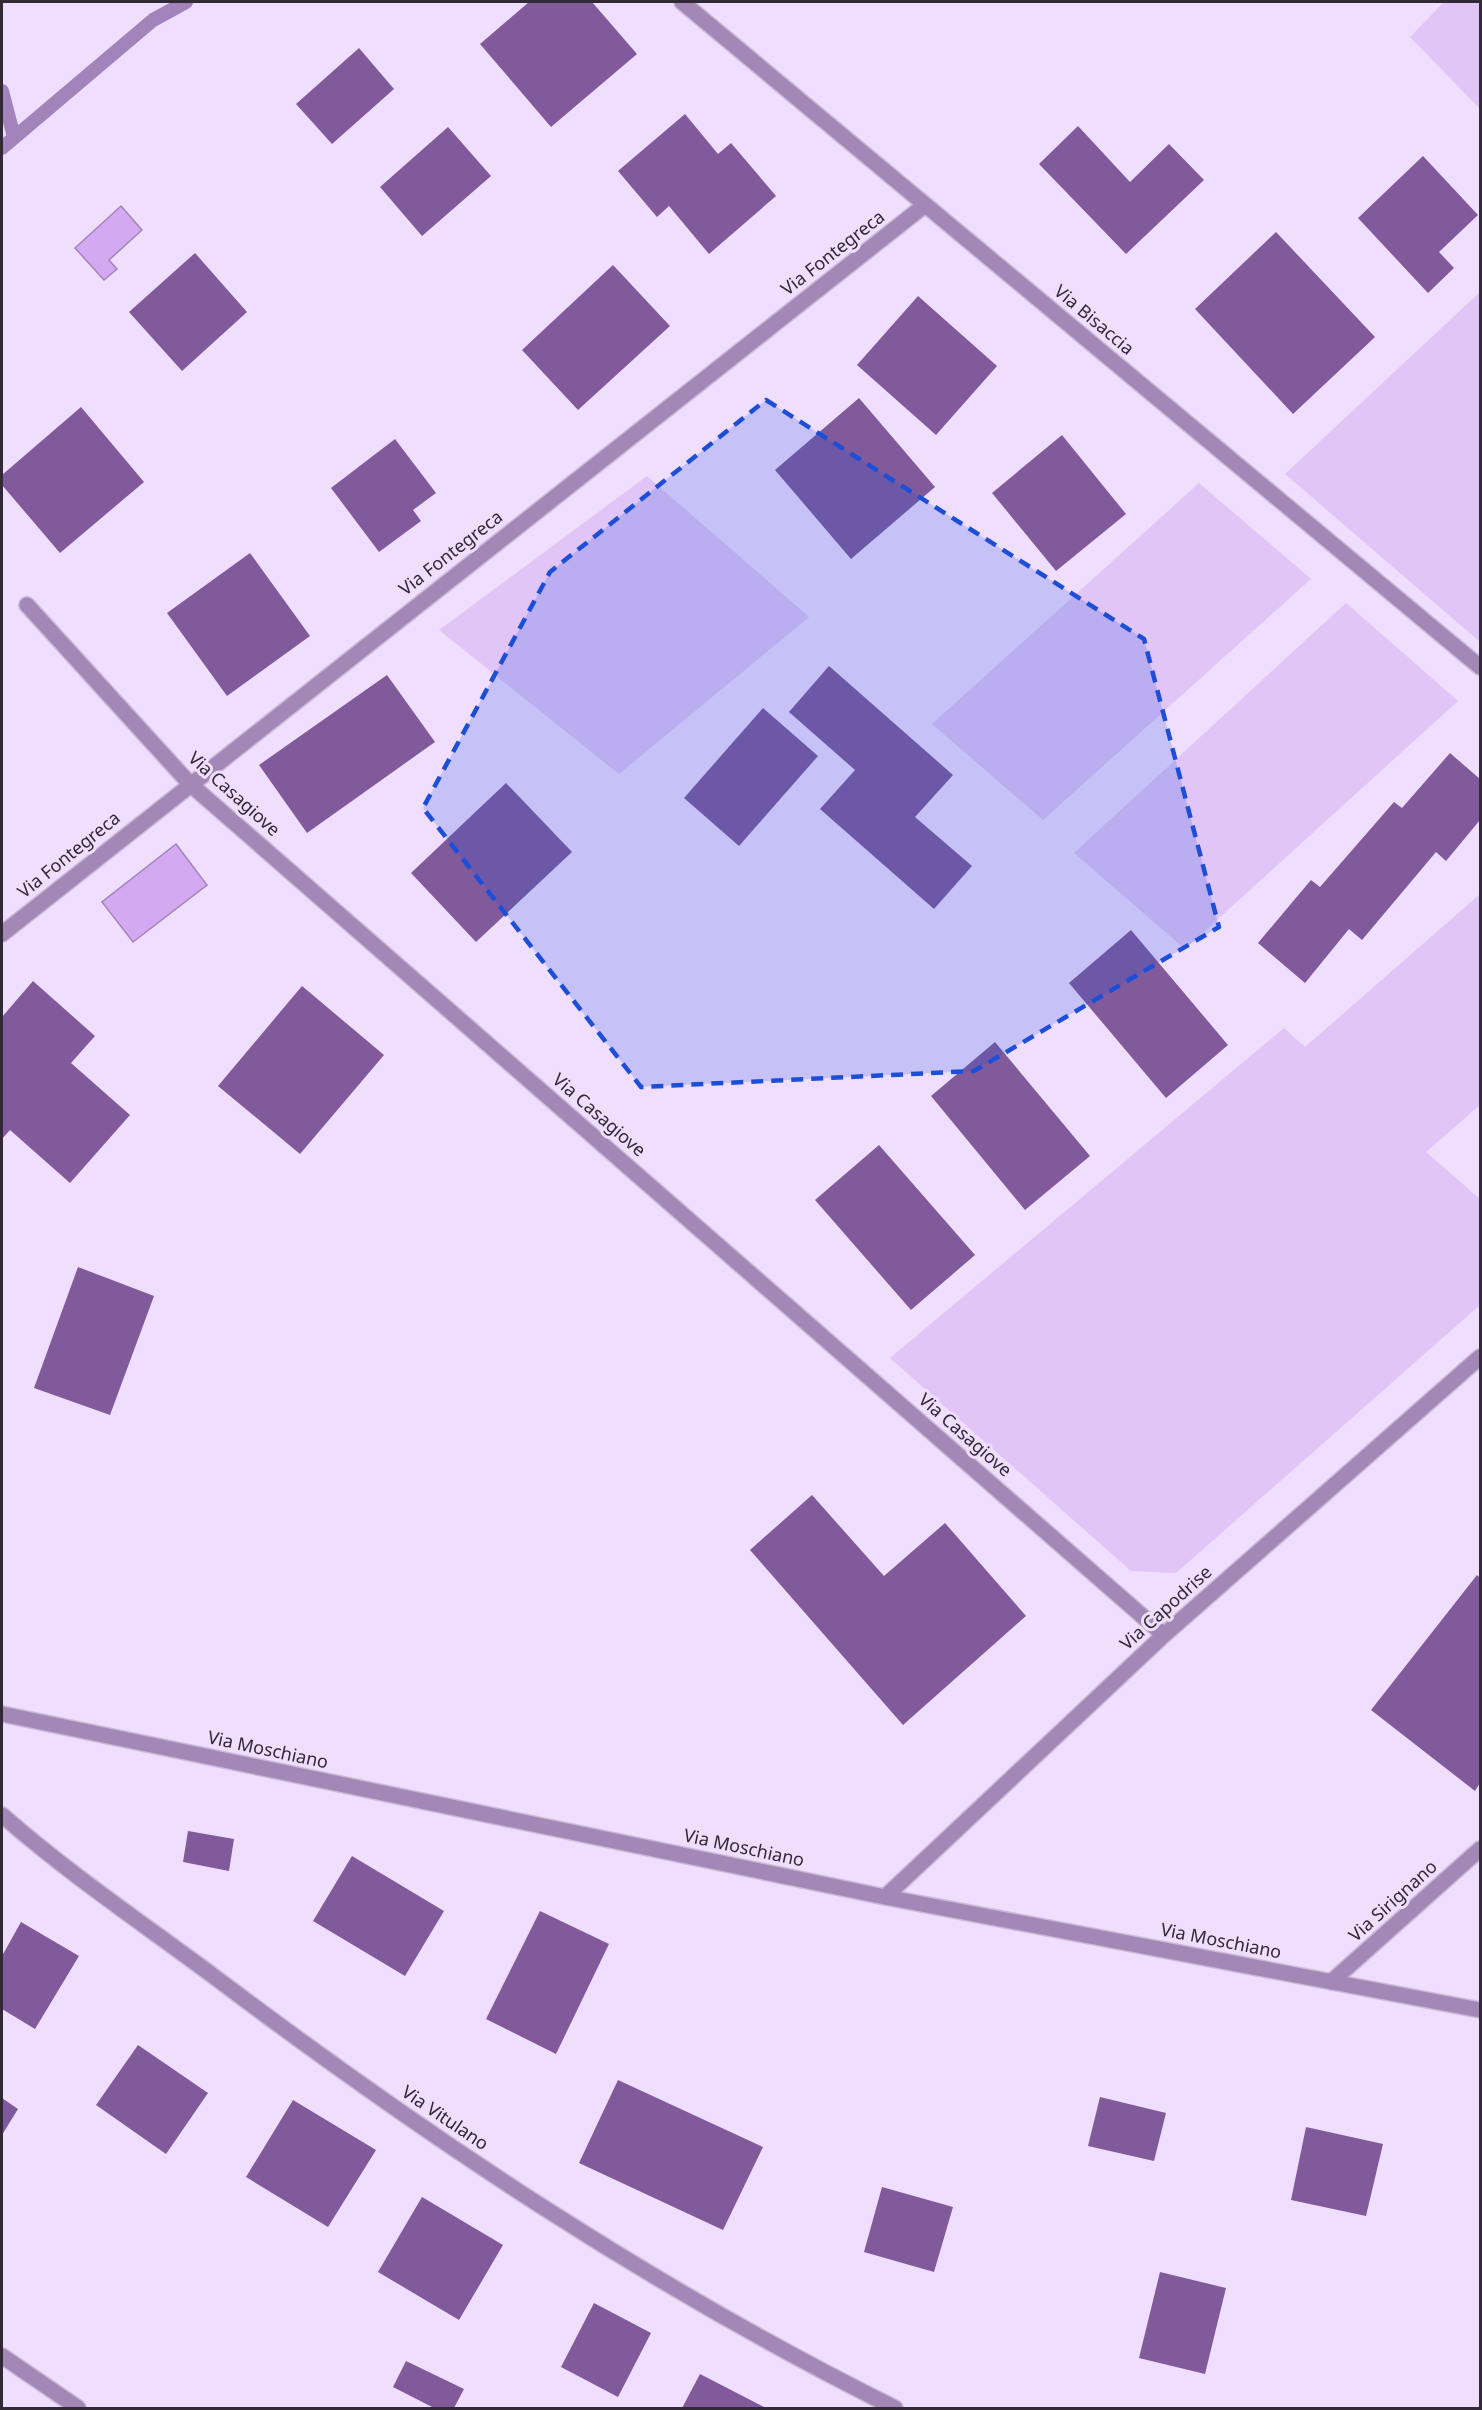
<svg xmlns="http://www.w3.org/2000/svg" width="1482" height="2410" viewBox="0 0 1482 2410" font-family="'Noto Sans',sans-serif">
  <rect width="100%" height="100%" fill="#f0defe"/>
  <path fill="#e1c5f7" d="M1444 2H1480V109L1410 37Z
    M1480 292V642L1285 474Z
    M647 476 809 617 619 774 439 630Z
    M1199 483 1311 579 1043 820 932 724Z
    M1346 603 1458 701 1185 949 1074 853Z
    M1480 894V1105L1426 1152 1480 1199V1305L1176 1573 1131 1571 890 1358 1284 1028 1305 1047Z"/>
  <path fill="#d3aaf2" stroke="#a284ba" stroke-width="1.5" d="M121 206 142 230 109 260 117 269 104 280 75 248Z
    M176 844 207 885 133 942 102 902Z"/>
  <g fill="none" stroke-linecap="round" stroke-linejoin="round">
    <path stroke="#a284ba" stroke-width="14" d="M2 91 14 137
      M2 148 153 20 186 2"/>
  </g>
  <path fill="#815a9c" d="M529 2H592L637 54 551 127 480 44Z
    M359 48 394 89 332 144 296 104Z
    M685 114 718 154 731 143 776 196 709 254 669 206 657 217 618 171Z
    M1078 126 1130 182 1169 144 1204 180 1126 254 1039 164Z
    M448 127 491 176 422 236 380 187Z
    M1423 156 1478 215 1439 252 1454 268 1428 293 1358 218Z
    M1276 232 1375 337 1293 414 1195 309Z
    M195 253 247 312 182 371 129 312Z
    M613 265 670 326 578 410 522 350Z
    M918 296 997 366 936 435 857 365Z
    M859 398 935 487 851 559 775 470Z
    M81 407 144 482 60 553 2 485V475Z
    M1062 435 1126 514 1056 571 992 493Z
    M395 439 436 493 413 510 421 521 379 552 331 488Z
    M250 553 310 636 227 696 167 613Z
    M829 666 953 775 915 817 972 866 934 909 820 809 855 770 789 712Z
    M387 675 435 742 307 833 259 765Z
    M763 708 818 756 739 846 684 798Z
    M1450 753 1480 779V820L1446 861 1436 852 1362 940 1349 929 1305 983 1258 943 1311 880 1320 887 1394 802 1402 808Z
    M506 783 572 852 476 942 411 873Z
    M1131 930 1228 1045 1166 1098 1069 983Z
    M33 981 95 1036 71 1063 130 1115 70 1183 10 1130 2 1139V1017Z
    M302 986 384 1055 300 1154 218 1086Z
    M995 1042 1090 1156 1025 1210 931 1096Z
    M879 1145 975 1255 911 1310 815 1200Z
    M78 1267 154 1296 110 1415 34 1388Z
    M812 1495 884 1576 945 1523 1026 1616 903 1725 750 1550Z
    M1477 1575 1480 1578V1783L1475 1791 1371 1710Z
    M188 1831 234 1839 229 1871 183 1862Z
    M352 1856 444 1911 405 1976 313 1921Z
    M540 1911 609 1944 556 2054 486 2019Z
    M21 1922 79 1956 35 2029 2 2009V1956Z
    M138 2045 208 2093 166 2154 96 2105Z
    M618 2080 763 2147 723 2230 579 2163Z
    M1100 2097 1166 2113 1154 2161 1088 2146Z
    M2 2098 18 2109 2 2135Z
    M293 2100 376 2150 328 2227 246 2177Z
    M1306 2127 1383 2144 1366 2216 1291 2200Z
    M882 2187 953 2207 934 2272 864 2252Z
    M422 2197 503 2245 459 2320 378 2272Z
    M1160 2272 1226 2288 1205 2374 1139 2358Z
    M594 2303 651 2333 618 2397 561 2367Z
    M406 2361 464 2389 454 2408H434L393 2387Z
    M700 2374 766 2408H682Z"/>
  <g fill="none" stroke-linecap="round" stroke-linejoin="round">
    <defs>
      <path id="minor" d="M682 2 1480 667
        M27 605 190 784 1164 1635
        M2 934 925 205
        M2 1714 885 1897 1480 2010
        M2 1815C68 1873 142 1923 212 1975 428 2138 653 2288 895 2408
        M885 1897 1164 1635 1480 1357
        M1331 1982 1480 1849
        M2 2356 78 2408"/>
    </defs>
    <use href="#minor" stroke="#cabad6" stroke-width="18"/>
    <use href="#minor" stroke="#a387b7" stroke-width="15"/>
  </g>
  <path fill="#1d4ed8" fill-opacity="0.2" stroke="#1d4ed8" stroke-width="4.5" stroke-dasharray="12 8" stroke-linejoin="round" d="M766 400 1144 639 1219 927 974 1071 641 1087 423 808 550 572Z"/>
  <g text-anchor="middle" stroke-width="6" stroke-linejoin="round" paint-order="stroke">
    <g font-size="18" fill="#312a36" stroke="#f0defe">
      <text transform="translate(833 253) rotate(-38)" y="6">Via Fontegreca</text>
      <text transform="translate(1094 320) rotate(40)" y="6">Via Bisaccia</text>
      <text transform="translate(451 553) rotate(-38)" y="6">Via Fontegreca</text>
      <text transform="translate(234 794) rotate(42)" y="6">Via Casagiove</text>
      <text transform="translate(69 855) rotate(-39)" y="6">Via Fontegreca</text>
      <text transform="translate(599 1115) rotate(41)" y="6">Via Casagiove</text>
      <text transform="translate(965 1435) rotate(41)" y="6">Via Casagiove</text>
      <text transform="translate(1166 1608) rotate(-42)" y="6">Via Capodrise</text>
      <text transform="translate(268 1750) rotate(12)" y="6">Via Moschiano</text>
      <text transform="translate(744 1848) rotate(12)" y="6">Via Moschiano</text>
      <text transform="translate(1393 1901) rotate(-42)" y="6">Via Sirignano</text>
      <text transform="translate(1221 1941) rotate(11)" y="6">Via Moschiano</text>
      <text transform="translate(445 2118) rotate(34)" y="6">Via Vitulano</text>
    </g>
  </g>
  <rect width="1482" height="2410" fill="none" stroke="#312a36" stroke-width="6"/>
</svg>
